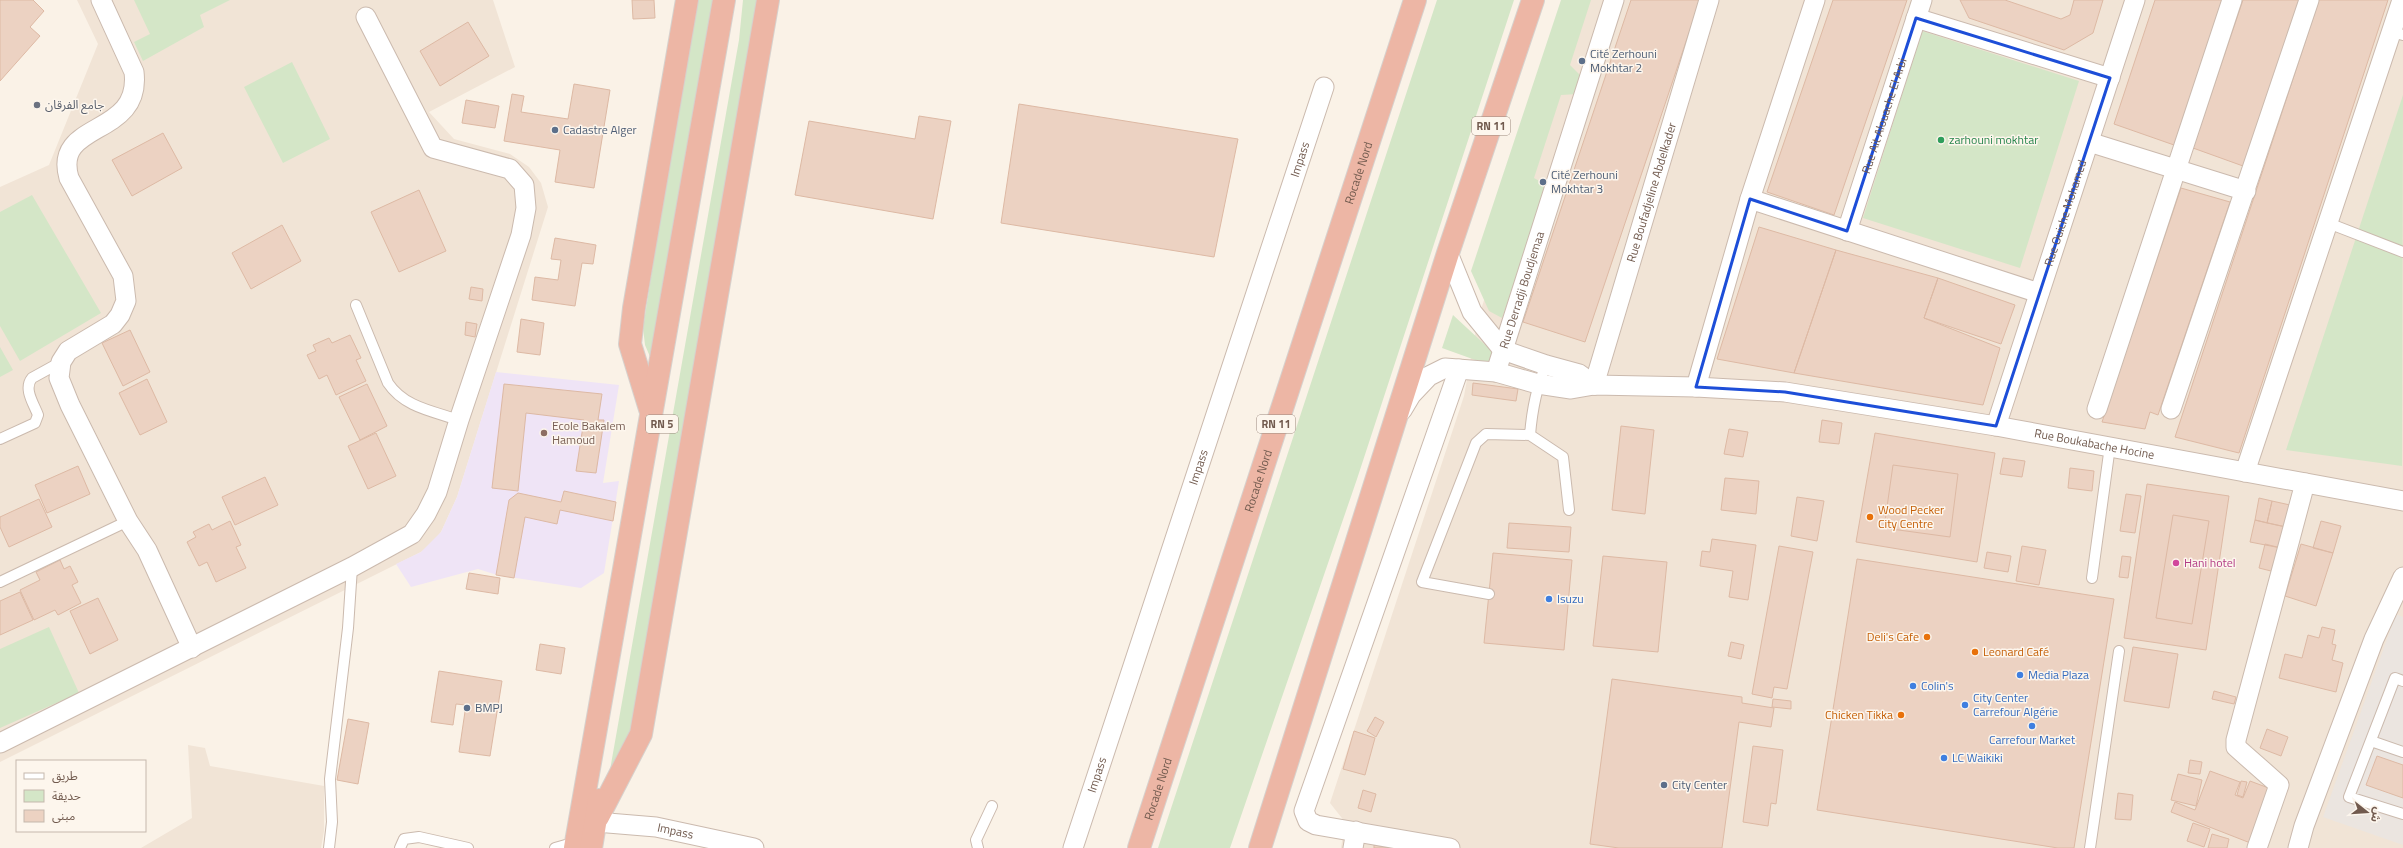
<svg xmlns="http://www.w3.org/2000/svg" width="2403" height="848" viewBox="0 0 2403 848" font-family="'Titillium Web','Noto Sans Arabic',sans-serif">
  <rect width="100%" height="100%" fill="#faf2e7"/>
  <path fill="#f1e4d6" d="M77 0H493L515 67 429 112 454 139 510 154 529 167 541 183 548 207 457 497 441 532 433 542 421 552 0 762V187L49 165 98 44Z
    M1580 0H2403V848H1341L1345 822 1330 803 1464 396 1478 319Z
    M188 745 205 748 210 766 324 786V831L321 848H141L192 818Z"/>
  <path fill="#ebe5e0" d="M2396 614 2403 617V845L2323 817Z"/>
  <path fill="#efe4f6" d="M496 372 619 385 603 483 619 481 604 573 581 588 497 575 478 569 411 587 396 564 421 552 441 532 457 497Z"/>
  <path fill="#d4e6c7" d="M134 0H230L200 15 204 27 143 61 134 42 150 34Z
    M695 0H718L654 366 645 345 643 328Z
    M743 0H758L639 724 607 787 739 40Z
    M1437 0H1514L1357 479 1230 848H1158Z
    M1561 0H1591L1570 65 1583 78 1578 94 1561 95 1534 178 1548 186 1502 318 1489 311 1471 271Z
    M1922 31 2079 81 2020 268 1863 218Z
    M292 62 330 139 283 163 244 87Z
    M2403 95 2402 466 2286 450Z
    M32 195 101 313 20 361 0 326V212Z
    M1453 315 1495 354 1492 366 1442 348Z
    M0 347 13 370 0 377Z
    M49 627 79 693 0 728V649Z"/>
  <path fill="#ecd2c2" stroke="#ddb9a4" d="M0 0H33L44 11 30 27 40 36 0 81Z
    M632 0H654L655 18 633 19Z
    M1631 0H1700L1585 342 1523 322Z
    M1833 0H1907L1834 215 1767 192Z
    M1960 0H2005L2061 19 2070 15 2074 0H2103L2093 33 2064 50 1969 18Z
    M2155 0H2222L2174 145 2114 124Z
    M2243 0H2300L2243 166 2193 148Z
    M2319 0H2388L2239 453 2175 437Z
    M468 22 489 56 440 86 420 51Z
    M574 84 610 90 594 188 555 182 560 150 504 141 512 94 524 96 521 112 568 119Z
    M466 100 499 106 495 128 462 123Z
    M1019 104 1238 139 1214 257 1001 223Z
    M919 116 951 121 933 219 795 195 809 121 915 139Z
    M163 133 182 168 132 196 112 160Z
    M2181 188 2230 202 2158 415 2150 412 2145 429 2102 422Z
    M419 190 446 251 399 272 371 212Z
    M282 225 301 261 251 289 232 253Z
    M1759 227 1836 250 1794 373 1717 359Z
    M555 238 596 245 593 264 582 263 575 306 532 300 535 277 558 280 561 260 551 259Z
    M1836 250 1938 278 1924 318 2000 348 1983 405 1794 373Z
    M1938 278 2015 305 2001 344 1924 318Z
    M471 287 483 289 482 301 469 299Z
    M521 319 544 323 540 355 517 352Z
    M466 322 477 324 475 337 465 335Z
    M130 330 150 372 123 386 102 343Z
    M350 335 361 358 356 360 366 381 336 395 327 375 319 379 307 355 316 351 313 345 329 338 332 343Z
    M147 379 167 422 140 435 119 393Z
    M1473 383 1518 389 1516 401 1472 395Z
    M367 384 387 426 360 440 339 397Z
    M504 384 602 394 598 420H604L596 473 576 471 584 420 526 413 518 491 492 488Z
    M1822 420 1842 423 1839 444 1819 442Z
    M1621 426 1654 430 1645 514 1612 510Z
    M1729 429 1748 432 1743 457 1724 454Z
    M376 433 396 476 368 489 348 446Z
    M1875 433 1995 453 1977 562 1856 542Z
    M2003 458 2025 461 2022 477 2000 474Z
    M1893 465 1958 474 1950 537 1884 528Z
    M78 466 90 494 47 513 35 485Z
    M2070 468 2094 471 2092 491 2068 488Z
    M265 477 278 505 235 525 222 497Z
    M1725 478 1759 481 1756 514 1721 510Z
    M2147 484 2229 496 2206 650 2124 638Z
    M564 491 616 502 613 521 560 510 557 524 525 517 514 578 496 575 509 500 518 493 561 502Z
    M2126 494 2141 496 2135 533 2120 531Z
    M1797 497 1824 501 1817 541 1791 536Z
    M2259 498 2272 501 2267 523 2255 520Z
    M39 499 52 527 9 547 0 527V517Z
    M2272 501 2290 505 2286 527 2267 523Z
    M2173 515 2209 521 2192 624 2156 618Z
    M2255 520 2286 527 2281 548 2250 542Z
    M230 521 241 545 236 547 246 568 216 582 207 562 199 566 187 542 196 537 193 532 209 524 212 530Z
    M2321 521 2341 526 2333 553 2313 548Z
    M1509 523 1571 527 1569 552 1507 548Z
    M1712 539 1756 545 1748 600 1729 597 1733 571 1700 566 1702 551 1710 552Z
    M2265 544 2281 548 2275 572 2259 568Z
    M2301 544 2333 553 2316 606 2285 596Z
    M1779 546 1813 552 1787 689 1774 687 1772 698 1752 694Z
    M2022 546 2046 550 2039 585 2016 581Z
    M1987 552 2011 556 2008 572 1984 568Z
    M1493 553 1572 560 1564 650 1484 643Z
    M1603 556 1667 562 1658 652 1593 646Z
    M2122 556 2131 557 2128 578 2119 577Z
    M1857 559 2114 599 2074 848H2058L1817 810Z
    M60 560 64 569 70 566 78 582 72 585 81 603 58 615 55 610 34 620 20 590 40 580 36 572Z
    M469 573 500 578 498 594 466 589Z
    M20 592 33 620 0 635V601Z
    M98 598 118 640 90 654 70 611Z
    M2322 627 2335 630 2332 644 2336 645 2332 660 2343 663 2336 692 2279 678 2285 654 2302 658 2308 635 2319 638Z
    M1731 642 1744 645 1741 659 1728 656Z
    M540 644 565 648 561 674 536 670Z
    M2133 647 2178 654 2169 708 2124 701Z
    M439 671 502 681 490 756 459 752 466 705 456 704 453 725 431 722Z
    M1612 679 1742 697V703L1774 708 1771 727 1739 722 1722 848H1619L1590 844Z
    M2214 691 2236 697 2234 704 2212 699Z
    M1773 699 1791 701V709L1772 707Z
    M1375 717 1384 722 1376 737 1367 731Z
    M348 719 369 723 358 784 337 780Z
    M2267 729 2288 737 2281 756 2260 748Z
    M1354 731 1375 738 1365 775 1343 769Z
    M1753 746 1783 750 1776 804 1771 803 1768 826 1743 822Z
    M2377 756 2403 765V798L2366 785Z
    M2190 760 2202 762 2200 774 2188 773Z
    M2210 771 2240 782 2235 795 2243 798 2250 781 2274 790 2253 844 2171 812 2175 802 2195 810Z
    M2178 774 2202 780 2196 806 2171 800Z
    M2241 781 2247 782 2243 797 2237 795Z
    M1363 790 1376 794 1371 812 1358 808Z
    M2118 793 2133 795 2131 820 2115 819Z
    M2193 823 2210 829 2204 847 2187 841Z
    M2212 834 2229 839 2227 848H2208Z
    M1374 845 1392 848H1374Z"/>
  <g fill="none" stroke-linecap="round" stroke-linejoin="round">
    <defs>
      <path id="lane" d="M2392 32 2403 35
        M2328 223 2403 252
        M356 305 388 383C404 407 432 411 459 420
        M1530 435 1563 457 1569 510
        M0 439 35 423 38 415C34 404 23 389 32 378L61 362
        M2092 578 2110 446
        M0 582 128 521
        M1489 594 1422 582 1476 443 1486 434 1530 435C1532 410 1536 388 1546 365
        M2403 681 2395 678 2349 797 2403 814
        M2371 741 2403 752
        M329 848 332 822 330 779 348 628 352 567
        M400 848 404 839 419 837 468 848
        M555 848 576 842
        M978 848 976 840 992 806
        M2090 848 2119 651"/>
      <g id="street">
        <path d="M101 0 134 72C142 138 52 120 69 178L123 276 126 301 120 315 113 324 68 351 61 362 59 378 70 405 128 521 147 550 192 648"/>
        <path d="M1916 18 2110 78"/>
        <path d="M2089 142 2246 191"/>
        <path d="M1750 199 2039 293"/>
        <path id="s1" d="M1847 231 1922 0"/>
        <path d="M1448 253 1472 312 1503 350"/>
        <path d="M1503 350 1546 365 1579 374 1594 385"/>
        <path id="s2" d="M1496 372 1614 0"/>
        <path id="s3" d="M1594 385 1709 0"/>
        <path d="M1696 387 1750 199 1815 0"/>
        <path d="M2097 409 2232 0"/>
        <path d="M2171 409 2309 0"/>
        <path id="s4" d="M1402 410 1411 395 1429 376 1445 368 1496 372 1538 384 1571 389 1594 385 1696 387 1785 392 1996 426 2403 501"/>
        <path id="s5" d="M1996 426 2135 0"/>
        <path d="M2245 472 2402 0"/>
        <path d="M0 743 352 567 412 534 426 514 437 492 459 420 521 235 526 208 524 185 510 169 433 148 366 17"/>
        <path id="s6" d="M596 822 656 827 754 848"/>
        <path id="s7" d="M1073 848 1324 87"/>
        <path d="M1353 848 1356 831"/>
        <path d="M1450 848 1316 825 1308 821 1304 811 1459 369"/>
        <path d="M2257 848 2279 785 2236 747V740L2305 483"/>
        <path d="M2298 848 2304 826 2374 639 2403 577"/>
      </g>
      <g id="highway">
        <path d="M650 409 630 344 634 308 687 0"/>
        <path d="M598 817 641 734 768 0"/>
        <path d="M575 848 724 0"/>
        <path d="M591 848 599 800"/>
        <path id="s8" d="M1139 848 1415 0"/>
        <path d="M1260 848 1448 253 1533 0"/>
      </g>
    </defs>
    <use href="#lane" stroke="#cbbaae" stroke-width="12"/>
    <use href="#street" stroke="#cbbaae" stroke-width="21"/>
    <use href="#highway" stroke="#d7d1cd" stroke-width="24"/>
    <use href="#lane" stroke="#fff" stroke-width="10"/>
    <use href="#street" stroke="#fff" stroke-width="19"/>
    <use href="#highway" stroke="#edb6a5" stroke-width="22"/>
  </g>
  <path fill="none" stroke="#1d4ed8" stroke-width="3" stroke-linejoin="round" d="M1916 18 2110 78 1996 426 1785 392 1696 387 1750 199 1847 231Z"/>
  <g fill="#5c6f8a" stroke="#fdf6ed" stroke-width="1.5">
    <circle cx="1582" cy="61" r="4"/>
    <circle cx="555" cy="130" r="4"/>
    <circle cx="1543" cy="182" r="4"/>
    <circle cx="467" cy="708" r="4"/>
    <circle cx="1664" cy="785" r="4"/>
  </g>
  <circle fill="#6b7280" stroke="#fdf6ed" stroke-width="1.5" cx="37" cy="105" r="4"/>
  <circle fill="#2e9e5b" stroke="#fdf6ed" stroke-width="1.5" cx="1941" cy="140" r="4"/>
  <circle fill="#8d6e63" stroke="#fdf6ed" stroke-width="1.5" cx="544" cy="433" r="4"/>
  <g fill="#e8710a" stroke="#fdf6ed" stroke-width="1.5">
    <circle cx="1870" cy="517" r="4"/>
    <circle cx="1927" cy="637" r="4"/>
    <circle cx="1975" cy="652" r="4"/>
    <circle cx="1901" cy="715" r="4"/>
  </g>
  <circle fill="#d1479c" stroke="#fdf6ed" stroke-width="1.5" cx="2176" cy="563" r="4"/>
  <g fill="#3f7fe0" stroke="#fdf6ed" stroke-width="1.5">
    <circle cx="1549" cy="599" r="4"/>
    <circle cx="2020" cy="675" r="4"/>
    <circle cx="1913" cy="686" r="4"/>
    <circle cx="1965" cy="705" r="4"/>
    <circle cx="2032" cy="726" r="4"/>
    <circle cx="1944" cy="758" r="4"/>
  </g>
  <g text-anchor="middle" stroke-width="3" stroke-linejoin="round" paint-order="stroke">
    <g fill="#fdf6ed" stroke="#9b897e" stroke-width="1">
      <rect x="1472" y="117" width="38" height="18" rx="3"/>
      <rect x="646" y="415" width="32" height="18" rx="3"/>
      <rect x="1257" y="415" width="38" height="18" rx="3"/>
    </g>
    <g font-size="11" font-weight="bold" fill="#715a4e">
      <text x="1491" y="130">RN 11</text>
      <text x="662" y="428">RN 5</text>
      <text x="1276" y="428">RN 11</text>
    </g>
    <g font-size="12" fill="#4e5e75" stroke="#fdf6ed" text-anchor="start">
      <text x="1590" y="58">Cité Zerhouni<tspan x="1590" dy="14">Mokhtar 2</tspan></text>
      <text x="563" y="134">Cadastre Alger</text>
      <text x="1551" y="179">Cité Zerhouni<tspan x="1551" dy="14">Mokhtar 3</tspan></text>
      <text x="475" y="712">BMPJ</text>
      <text x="1672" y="789">City Center</text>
    </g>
    <g font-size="12" fill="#5b616d" stroke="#fdf6ed" text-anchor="start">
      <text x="45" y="109">جامع الفرقان</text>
    </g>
    <g font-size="12" fill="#715a4e" stroke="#fdf6ed">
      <text dy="4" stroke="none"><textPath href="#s1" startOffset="121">Rue Ait Alouache El Arbi</textPath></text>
      <text dy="4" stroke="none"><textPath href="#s7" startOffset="725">Impass</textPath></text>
      <text dy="4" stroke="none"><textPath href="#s8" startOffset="710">Rocade Nord</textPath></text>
      <text dy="4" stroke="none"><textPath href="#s3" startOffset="201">Rue Boufadjeline Abdelkader</textPath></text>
      <text dy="4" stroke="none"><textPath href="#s5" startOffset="224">Rue Ouiche Mohamed</textPath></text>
      <text dy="4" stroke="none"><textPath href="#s2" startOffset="86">Rue Derradji Boudjemaa</textPath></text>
      <text dy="4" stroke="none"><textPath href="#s4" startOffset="718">Rue Boukabache Hocine</textPath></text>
      <text dy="4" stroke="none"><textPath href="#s7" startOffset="401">Impass</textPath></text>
      <text dy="4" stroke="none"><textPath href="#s8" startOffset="386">Rocade Nord</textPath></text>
      <text dy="4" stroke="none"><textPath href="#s7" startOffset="77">Impass</textPath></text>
      <text dy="4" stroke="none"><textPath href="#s8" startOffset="62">Rocade Nord</textPath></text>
      <text dy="4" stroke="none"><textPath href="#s6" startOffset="80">Impass</textPath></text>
    </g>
    <g font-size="12" fill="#27864d" stroke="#fdf6ed" text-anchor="start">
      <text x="1949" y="144">zarhouni mokhtar</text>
    </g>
    <g font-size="12" fill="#785e54" stroke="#fdf6ed" text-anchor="start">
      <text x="552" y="430">Ecole Bakalem<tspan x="552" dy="14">Hamoud</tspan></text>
    </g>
    <g font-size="12" fill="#c56008" stroke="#fdf6ed" text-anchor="start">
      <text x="1878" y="514">Wood Pecker<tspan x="1878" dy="14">City Centre</tspan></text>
      <text x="1919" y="641" text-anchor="end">Deli's Cafe</text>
      <text x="1983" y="656">Leonard Café</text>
      <text x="1893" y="719" text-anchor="end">Chicken Tikka</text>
    </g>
    <g font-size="12" fill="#b23c85" stroke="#fdf6ed" text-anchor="start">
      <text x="2184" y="567">Hani hotel</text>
    </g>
    <g font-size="12" fill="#366cbe" stroke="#fdf6ed" text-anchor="start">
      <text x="1557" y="603">Isuzu</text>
      <text x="2028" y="679">Media Plaza</text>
      <text x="1921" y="690">Colin's</text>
      <text x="1973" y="702">City Center<tspan x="1973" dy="14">Carrefour Algérie</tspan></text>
      <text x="2032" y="744" text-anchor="middle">Carrefour Market</text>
      <text x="1952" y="762">LC Waikiki</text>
    </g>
  </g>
  <rect x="16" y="760" width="130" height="72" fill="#fdf6ed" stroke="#c5b8ad"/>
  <rect x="24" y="773" width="20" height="6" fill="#ffffff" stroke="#c5b8ad"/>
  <text x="52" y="780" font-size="12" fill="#715a4e">طريق</text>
  <rect x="24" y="790" width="20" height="12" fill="#d4e6c7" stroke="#c5b8ad"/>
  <text x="52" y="800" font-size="12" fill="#715a4e">حديقة</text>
  <rect x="24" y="810" width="20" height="12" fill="#ecd2c2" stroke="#c5b8ad"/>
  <text x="52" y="820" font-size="12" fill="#715a4e">مبنى</text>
  <g transform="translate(2367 812) rotate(107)" stroke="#fdf6ed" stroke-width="3" paint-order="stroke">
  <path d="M0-3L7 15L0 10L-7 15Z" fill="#715a4e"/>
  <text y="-6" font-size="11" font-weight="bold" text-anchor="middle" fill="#715a4e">ش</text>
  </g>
</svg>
